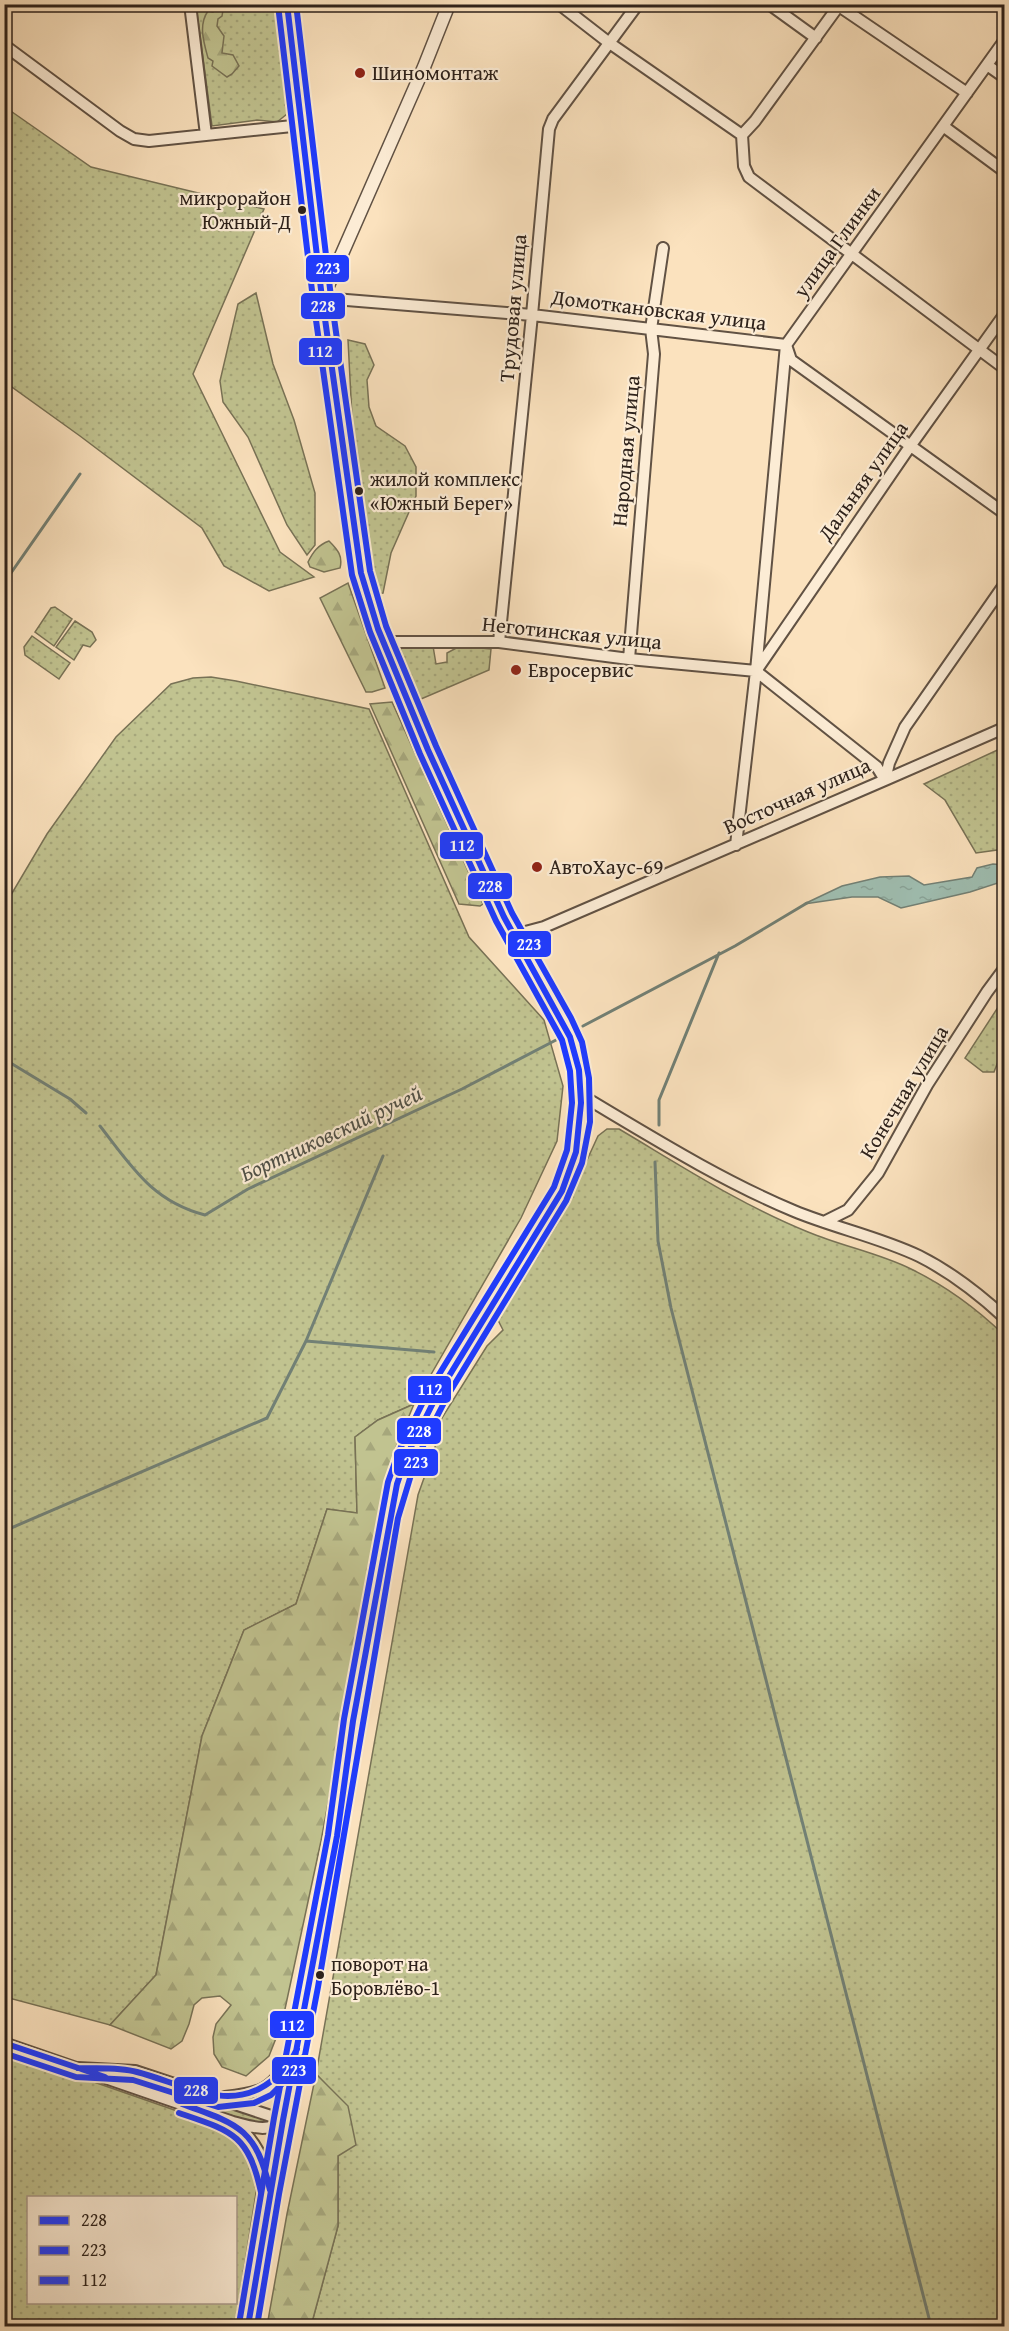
<svg xmlns="http://www.w3.org/2000/svg" width="1009" height="2331" viewBox="0 0 1009 2331" font-family="'Gentium Book Plus',serif">
  <defs>
    <pattern id="green-dots" width="8" height="8" patternUnits="userSpaceOnUse" patternTransform="scale(1.5)"><rect width="8" height="8" fill="#c1c390"/><path d="M2 2h.1M6 6h.1" fill="none" stroke="#a6a77c" stroke-width="1.8" stroke-linecap="round"/></pattern>
    <pattern id="forest-firs" width="22" height="20" patternUnits="userSpaceOnUse" patternTransform="scale(1.5)"><rect width="22" height="20" fill="#c1c390"/><path d="M5 1l3.5 6h-7zM16 11l3.5 6h-7z" fill="#a6a77c"/></pattern>
    <pattern id="water-ripples" width="26" height="14" patternUnits="userSpaceOnUse" patternTransform="scale(1.5)"><rect width="26" height="14" fill="#9fbeb1"/><path d="M2 4q2-2 4 0t4 0M15 11q2-2 4 0t4 0" fill="none" stroke="#89a398"/></pattern>
  </defs>
  <rect width="100%" height="100%" fill="#fbe2be"/>
  <filter id="stains"><feTurbulence type="fractalNoise" baseFrequency=".00333" numOctaves="4"/><feColorMatrix values="0 0 0 0 .2 0 0 0 0 .09 0 0 0 0 .02 0 0 0 .5 -.17"/></filter>
  <radialGradient id="worn" r=".72"><stop offset=".6" stop-color="#630" stop-opacity="0"/><stop offset="1" stop-color="#630" stop-opacity=".3"/></radialGradient>
  <path fill="url(#green-dots)" stroke="#787256" stroke-width="1.5" fill-rule="evenodd" d="M196 5H275L287 114 277 122 257 120 212 126Z
    M5 107 91 167 264 209 193 374 280 552 314 577 269 591 224 566 202 528 80 436 5 382Z
    M256 293 273 364 294 420 315 493V545L307 555 287 525 248 437 223 402 220 381 238 304Z
    M348 340 365 344 374 365 367 380 369 407 376 426 405 446 416 467V496L391 553 383 593 375 594 355 475Z
    M55 607 72 619 54 646 35 632 51 608Z
    M75 621 92 632 96 640 90 647 83 645 74 660 56 647Z
    M32 636 70 663 59 679 25 655 24 647Z
    M401 646H433L436 664 447 662V653L460 646 491 649 489 670 421 699 400 655Z
    M211 677 236 681 369 709 469 937 544 1020 563 1086 557 1141 521 1218 414 1404 378 1420 355 1437 357 1513 327 1509 296 1604 244 1630 202 1736 156 1975 110 2025 5 1997V905L47 834 116 737 171 684 193 678Z
    M1004 747V849L976 853 945 800 924 784Z
    M1004 998V1053L1002 1051 994 1072H983L965 1058Z
    M607 1129H619C680 1165 741 1205 808 1232 841 1246 879 1253 911 1269 946 1286 977 1309 1004 1335V2326H311L338 2226V2156L331 2090 316 2074 418 1495 435 1447 440 1421 487 1346 503 1330 498 1320 560 1219 598 1136Z
    M5 2051 226 2128C243 2141 254 2152 259 2174L235 2326H5ZM28 2198H236V2302H28Z
    M145 2082 261 2118 265 2121 264 2123 259 2125 146 2086 143 2085Z"/>
  <path fill="url(#forest-firs)" stroke="#787256" stroke-width="1.5" d="M217 6 223 10 222 16 218 19 217 26 224 36 222 53 233 55 239 66 232 74 227 77 212 66 213 61 208 58C204 43 198 25 208 11L213 12Z
    M329 541C338 550 343 556 340 568L324 572 310 567 308 562C313 552 318 545 329 541Z
    M348 583 385 688 372 692H366L320 598Z
    M392 702 483 904 480 906 459 904 370 704Z
    M414 1404 394 1452 321 1841 282 2023 269 2056 246 2076 222 2067 214 2054 213 2037 216 2024 231 2005 220 1996 202 1998 194 2005 189 2024 182 2041 171 2049 110 2025 156 1975 202 1736 244 1630 296 1604 327 1509 357 1513 355 1437 378 1420Z
    M316 2074 348 2106 356 2145 338 2156V2226L311 2326H267L287 2214Z"/>
  <path fill="url(#water-ripples)" stroke="#728075" stroke-width="1.5" d="M993 864 1004 865V881L970 892 901 908 878 897H852L804 904 842 886 880 877 909 876 924 885 972 877 977 868Z"/>
  <g fill="none" stroke-linecap="round" stroke-linejoin="round">
    <path stroke="#728075" stroke-width="3" d="M4 583 80 474
      M583 1026 735 946 807 903
      M4 1059 70 1099 86 1113
      M659 1125V1100L719 953
      M100 1126C132 1167 152 1201 205 1215L248 1189 462 1089 556 1040
      M655 1162 658 1241 671 1308 931 2326
      M306 1341 434 1352
      M4 1531 267 1418 306 1341 383 1156"/>
    <defs>
      <path id="minor" d="M190 4 206 135
        M559 4 608 42 742 135 744 166 749 177 1004 368
        M769 4 816 38
        M839 6 967 93
        M1004 41 786 345 756 671 877 767 885 780 1004 728
        M4 45 120 131 134 139 149 141 302 125
        M987 65 1004 77
        M943 126 1004 171
        M742 135 755 121 840 4
        M322 298 532 315 786 345 791 360 1004 513
        M383 642H499L629 659 756 671
        M499 642 532 315 549 129 553 119 638 4
        M629 659 654 354 651 329 663 248
        M736 845 756 671 911 445 1004 315
        M514 935 544 927 885 780 889 763 905 727 1004 585
        M581 1095C650 1136 720 1180 794 1211 835 1228 879 1237 919 1256 951 1272 979 1294 1004 1317
        M824 1222 848 1210 878 1173 927 1085 987 992 1004 969
        M4 2043 233 2122C250 2126 268 2134 283 2120L135 2071 78 2068
        M225 2097C262 2093 270 2090 291 2059
        M235 2124C256 2141 264 2159 269 2184"/>
      <path id="tertiary" d="M323 297 424 67 449 4"/>
      <path id="primary" d="M248 2326 283 2120 337 1836 353 1721 384 1547 397 1484 407 1455 435 1399 562 1191 576 1152 581 1103 579 1070 570 1037 504 917 428 750 378 629 361 573 322 298 287 4"/>
    </defs>
    <use href="#minor" stroke="#615244" stroke-width="14"/>
    <use href="#tertiary" stroke="#615244" stroke-width="15"/>
    <use href="#primary" stroke="#2e221b" stroke-width="20"/>
    <use href="#minor" stroke="#fcecd5" stroke-width="10"/>
    <use href="#tertiary" stroke="#fcecd5" stroke-width="12"/>
    <use href="#primary" stroke="#fbe2be" stroke-width="16"/>
    <defs>
      <path id="bus-1" d="M4 2043 105 2077
        M78 2068C98 2069 118 2067 137 2072 184 2084 232 2116 275 2078 285 2070 292 2060 297 2049
        M182 2104C238 2124 256 2128 270 2190
        M248 2326 283 2120 337 1836 353 1721 397 1484 407 1455 435 1399 562 1191 576 1152 581 1103 579 1070 570 1037 504 917 428 750 378 629 361 573 322 298 287 4"/>
      <path id="bus-2" d="M4 2053 76 2077 133 2080 218 2107 254 2103 271 2095 290 2076 305 2055 318 1987 398 1518 411 1475 428 1434 448 1395 566 1201 582 1163 590 1122 589 1078 582 1042 571 1018 512 913 436 746 386 626 370 571 331 297 296 4
        M179 2113C232 2131 248 2134 261 2192
        M257 2326 279 2194 305 2057"/>
      <path id="bus-3" d="M239 2324 274 2118 328 1835 344 1719 388 1482 399 1451 427 1394 554 1187 567 1150 572 1103 570 1071 562 1040 496 921 420 754 370 632 352 575 313 299 278 5"/>
    </defs>
    <use href="#bus-1" stroke="#fcecd5" stroke-width="10"/>
    <use href="#bus-2" stroke="#fcecd5" stroke-width="10"/>
    <use href="#bus-3" stroke="#fcecd5" stroke-width="10"/>
    <use href="#bus-1" stroke="#1f3bff" stroke-width="6"/>
    <use href="#bus-2" stroke="#1f3bff" stroke-width="6"/>
    <use href="#bus-3" stroke="#1f3bff" stroke-width="6"/>
  </g>
  <g fill="#8f2418" stroke="#fcecd5" stroke-width="2">
    <circle cx="360" cy="73" r="6"/>
    <circle cx="516" cy="670" r="6"/>
    <circle cx="537" cy="867" r="6"/>
  </g>
  <g fill="#2e221b" stroke="#fcecd5" stroke-width="2">
    <circle cx="302" cy="210" r="5"/>
    <circle cx="359" cy="491" r="5"/>
    <circle cx="320" cy="1975" r="5"/>
  </g>
  <g text-anchor="middle" stroke-width="4.5" stroke-linejoin="round" paint-order="stroke">
    <g font-size="20" fill="#2e221b" stroke="#fcecd5" text-anchor="start">
      <text x="291" y="205" text-anchor="end">микрорайон<tspan x="291" dy="24">Южный-Д</tspan></text>
      <text x="370" y="486">жилой комплекс<tspan x="370" dy="24">«Южный Берег»</tspan></text>
      <text x="331" y="1971">поворот на<tspan x="331" dy="24">Боровлёво-1</tspan></text>
    </g>
    <g font-size="21" fill="#2e221b" stroke="#fcecd5" text-anchor="start">
      <text x="372" y="80">Шиномонтаж</text>
      <text x="528" y="677">Евросервис</text>
      <text x="549" y="874">АвтоХаус-69</text>
    </g>
    <g font-size="21" fill="#2e221b" stroke="#fcecd5">
      <text transform="translate(837 242) rotate(-54)" y="7">улица Глинки</text>
      <text transform="translate(513 308) rotate(-85)" y="7">Трудовая улица</text>
      <text transform="translate(659 310) rotate(7)" y="7">Домоткановская улица</text>
      <text transform="translate(626 451) rotate(-85)" y="7">Народная улица</text>
      <text transform="translate(863 481) rotate(-55)" y="7">Дальняя улица</text>
      <text transform="translate(572 633) rotate(6)" y="7">Неготинская улица</text>
      <text transform="translate(797 796) rotate(-24)" y="7">Восточная улица</text>
      <text transform="translate(904 1092) rotate(-59)" y="7">Конечная улица</text>
    </g>
    <g font-size="22" font-style="italic" fill="#505148" stroke="#fcecd5">
      <text transform="translate(331 1133) rotate(-25)" y="8">Бортниковский ручей</text>
    </g>
  </g>
  <g stroke="#fcecd5" stroke-width="2">
    <rect x="305" y="254" width="45" height="29" rx="6" fill="#1f3bff"/>
    <rect x="300" y="292" width="46" height="28" rx="6" fill="#1f3bff"/>
    <rect x="298" y="337" width="45" height="29" rx="6" fill="#1f3bff"/>
    <rect x="439" y="831" width="45" height="29" rx="6" fill="#1f3bff"/>
    <rect x="467" y="872" width="46" height="28" rx="6" fill="#1f3bff"/>
    <rect x="507" y="930" width="45" height="28" rx="6" fill="#1f3bff"/>
    <rect x="407" y="1375" width="45" height="29" rx="6" fill="#1f3bff"/>
    <rect x="396" y="1417" width="46" height="28" rx="6" fill="#1f3bff"/>
    <rect x="393" y="1448" width="46" height="29" rx="6" fill="#1f3bff"/>
    <rect x="269" y="2010" width="46" height="29" rx="6" fill="#1f3bff"/>
    <rect x="271" y="2056" width="46" height="29" rx="6" fill="#1f3bff"/>
    <rect x="173" y="2076" width="46" height="29" rx="6" fill="#1f3bff"/>
  </g>
  <g font-size="16" text-anchor="middle" font-weight="bold" fill="#fff">
    <text x="328" y="274">223</text>
    <text x="323" y="312">228</text>
    <text x="320" y="357">112</text>
    <text x="462" y="851">112</text>
    <text x="490" y="892">228</text>
    <text x="529" y="950">223</text>
    <text x="430" y="1395">112</text>
    <text x="419" y="1437">228</text>
    <text x="416" y="1468">223</text>
    <text x="292" y="2031">112</text>
    <text x="294" y="2076">223</text>
    <text x="196" y="2096">228</text>
  </g>
  <rect width="1009" height="2331" fill="none" stroke="#fbe2be" stroke-width="24"/>
  <rect x="6" y="6" width="997" height="2319" fill="none" stroke="#2e221b" stroke-width="3"/>
  <rect x="12" y="12" width="985" height="2307" fill="none" stroke="#2e221b" stroke-width="1.5"/>
  <rect x="27" y="2196" width="210" height="108" fill="#fcecd5" stroke="#aa9b8b" stroke-width="1.5"/>
  <rect x="39" y="2216" width="30" height="9" fill="#1f3bff" stroke="#aa9b8b" stroke-width="1.5"/>
  <text x="81" y="2226" font-size="18" fill="#2e221b">228</text>
  <rect x="39" y="2246" width="30" height="9" fill="#1f3bff" stroke="#aa9b8b" stroke-width="1.5"/>
  <text x="81" y="2256" font-size="18" fill="#2e221b">223</text>
  <rect x="39" y="2276" width="30" height="9" fill="#1f3bff" stroke="#aa9b8b" stroke-width="1.5"/>
  <text x="81" y="2286" font-size="18" fill="#2e221b">112</text>
  <rect width="100%" height="100%" filter="url(#stains)"/>
  <rect width="100%" height="100%" fill="url(#worn)"/>
</svg>
